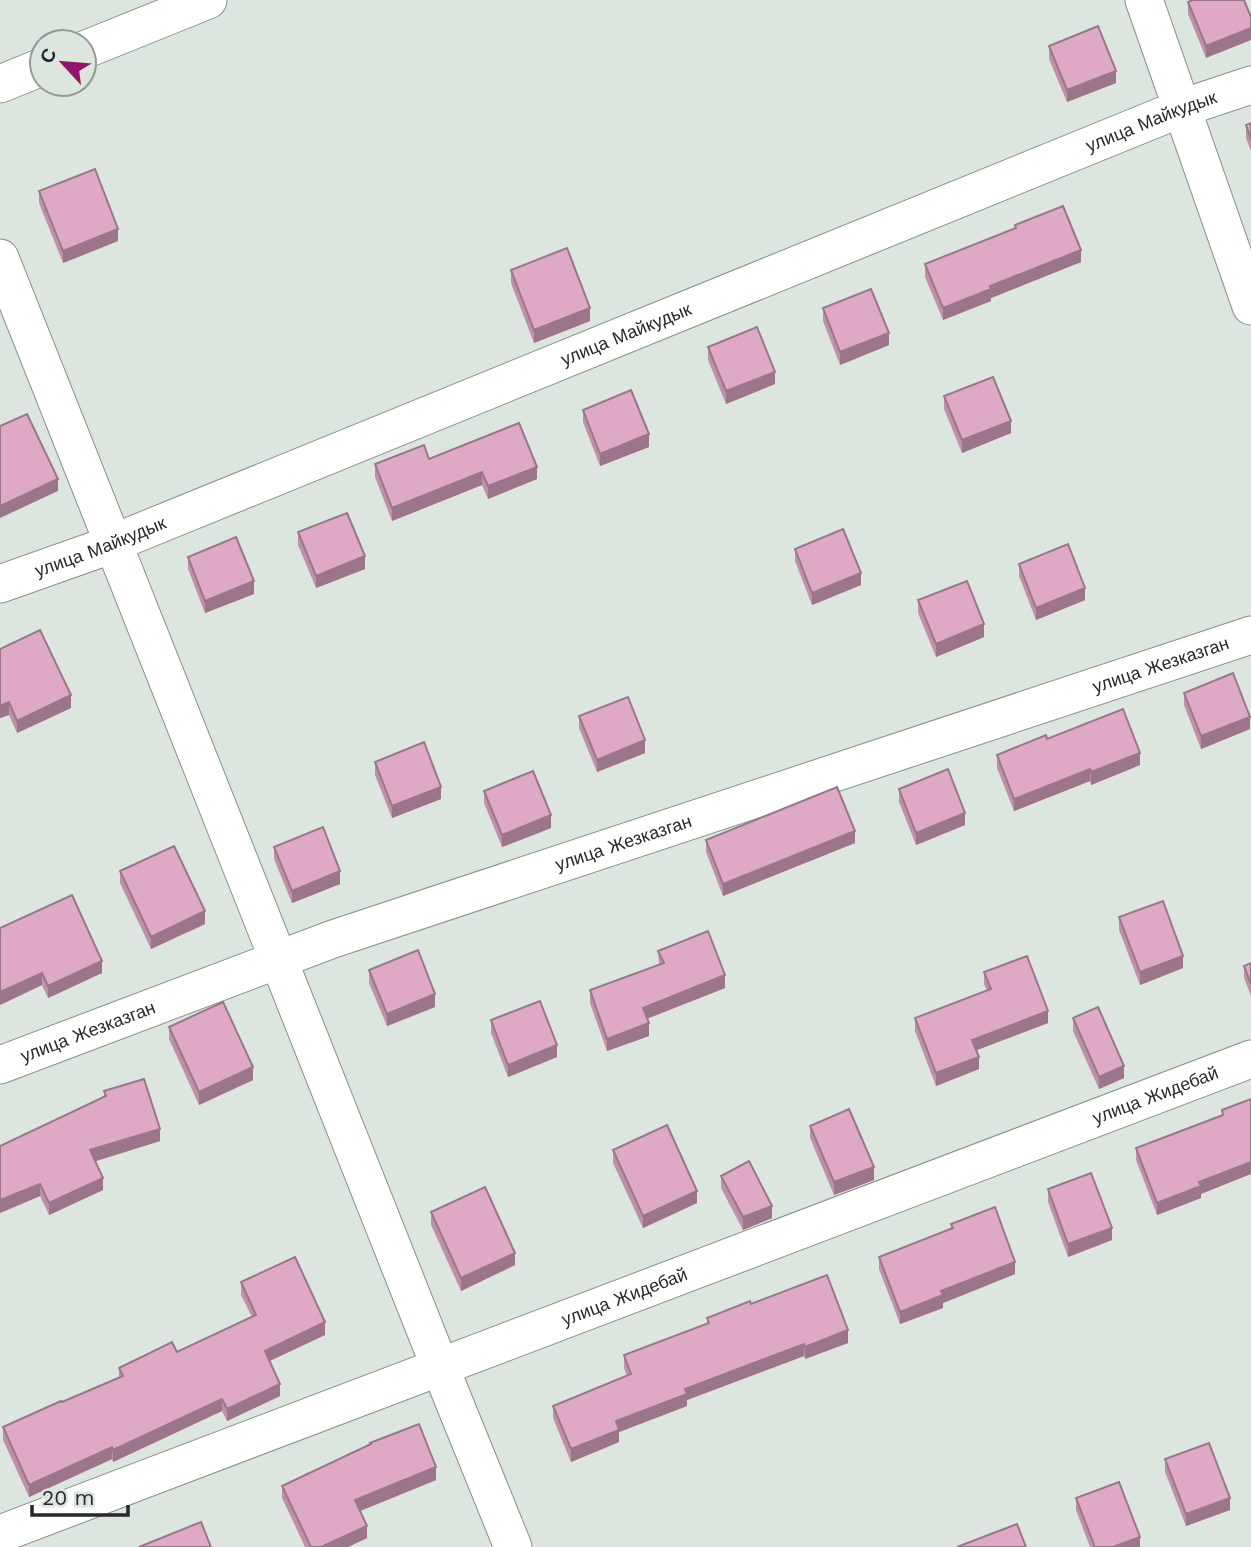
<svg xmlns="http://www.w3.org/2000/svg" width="1251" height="1547" viewBox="0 0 1251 1547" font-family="'Work Sans',sans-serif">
  <rect width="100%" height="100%" fill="#dce5de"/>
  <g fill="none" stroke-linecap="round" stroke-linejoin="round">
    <defs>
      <g id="street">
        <path d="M1144 0 1251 306"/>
        <path d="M84 50 208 0"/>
        <path d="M0 84 42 67"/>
        <path d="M0 258 440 1367 513 1547"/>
        <path id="s1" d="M0 584 96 550 1182 108 1251 85"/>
        <path id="s2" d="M0 1065 333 939 1251 635"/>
        <path id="s3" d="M0 1534 1251 1059"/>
      </g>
    </defs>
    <use href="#street" stroke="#878f88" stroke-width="39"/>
    <use href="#street" stroke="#fff" stroke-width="37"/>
  </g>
  <path fill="#bf90aa" d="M1244 0 1206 58 1188 14V2Z
    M1049 46 1116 83 1067 102 1049 59Z
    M1251 123V151L1246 138V125Z
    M39 191 118 241 63 263 39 203Z
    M1015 225 1081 262 991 298V301L943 320 925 277V264L1015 229Z
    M511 270 590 321 534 343 511 283Z
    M823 308 889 345 840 365 823 321Z
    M708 347 775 384 726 404 708 360Z
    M944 396 1011 433 962 453 944 409Z
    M583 410 649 447 600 466 583 422Z
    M429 459 537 479 488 499 482 485 392 521 375 477V464Z
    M298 532 365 569 316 588 298 545Z
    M795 549 861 585 812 605 795 561Z
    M188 557 254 594 205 613 188 569Z
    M1019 564 1085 600 1036 620 1019 576Z
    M918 600 984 637 936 657 918 613Z
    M0 649 71 708 17 733 9 715 0 718Z
    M1184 693 1250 729 1201 749 1184 705Z
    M579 716 645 753 597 772 579 728Z
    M1047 739 1140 765 1091 785 1090 781 1014 811 997 768V755Z
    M375 762 441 799 392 818 375 775Z
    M899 789 965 825 916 845 899 802Z
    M484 791 551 828 502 847 484 803Z
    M706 840 855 843 723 896 706 852Z
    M274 847 340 884 292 903 274 859Z
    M120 871 205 924 151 949 120 883Z
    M1119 917 1183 968 1140 985 1119 930Z
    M0 928 102 973 48 998 42 985 0 1005Z
    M658 951 725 988 647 1019 649 1036 607 1051 590 1003V990L659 965Z
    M1251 963V996L1244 978V966Z
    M369 970 435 1007 387 1026 369 983Z
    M984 972 1048 1023 976 1050 979 1069 936 1086 915 1031V1018L987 991 984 984Z
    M1073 1018 1124 1078 1099 1089 1073 1031Z
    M491 1020 557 1057 508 1077 491 1033Z
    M169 1027 253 1080 199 1105 169 1039Z
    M104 1091 160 1141 95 1161 103 1190 49 1215 40 1196 0 1213V1146L104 1097Z
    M1251 1099 1201 1194V1198L1157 1215 1136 1160V1148L1222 1115V1110Z
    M810 1126 874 1180 834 1195 810 1138Z
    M613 1150 697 1203 643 1228 613 1163Z
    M721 1176 772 1218 743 1230 721 1188Z
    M1048 1189 1112 1240 1068 1257 1048 1202Z
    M431 1212 515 1265 461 1291 431 1225Z
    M951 1224 1015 1274 943 1303V1308L900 1324 879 1269V1257L951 1229Z
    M241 1282 325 1335 270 1361 280 1396 227 1421 222 1411 113 1462 112 1459 29 1497 3 1440V1427L119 1378V1368L177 1352 252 1317 241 1295Z
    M751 1304 848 1343 805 1359 804 1356 687 1400V1406L619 1432V1442L571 1462 553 1418V1406L627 1376 624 1368V1355L707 1324V1318Z
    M1165 1459 1230 1510 1186 1526 1165 1472Z
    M436 1480 360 1511 367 1538 348 1547H305L282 1498V1486Z
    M1076 1498 1140 1547H1090L1076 1510Z"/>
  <path fill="#9b768b" d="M1251 28V40L1206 58V46Z
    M1116 71V83L1067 102V90Z
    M118 229V241L63 263V251Z
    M1081 250V262L991 298V301L943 320V308L990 286Z
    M590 308V321L534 343V330Z
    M889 333V345L840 365V352Z
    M775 372V384L726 404V391Z
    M1011 421V433L962 453V440Z
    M649 434V447L600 466V454Z
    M537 467V479L488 499V486Z
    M482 472V485L392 521V508Z
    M58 479V491L0 518V506Z
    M365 556V569L316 588V576Z
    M861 573V585L812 605V593Z
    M254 581V594L205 613V601Z
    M1085 588V600L1036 620V608Z
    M984 624V637L936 657V644Z
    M71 695V708L17 733V721Z
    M9 702V715L0 718V706Z
    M1250 717V729L1201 749V736Z
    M645 740V753L597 772V760Z
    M1140 753V765L1091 785V772Z
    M1090 769V781L1014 811V799Z
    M441 787V799L392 818V806Z
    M965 813V825L916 845V833Z
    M551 815V828L502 847V835Z
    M855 831V843L723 896V884Z
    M340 871V884L292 903V891Z
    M205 911V924L151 949V937Z
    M1183 956V968L1140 985V972Z
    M102 961V973L48 998V986Z
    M42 973V985L0 1005V992Z
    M725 975V988L643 1020V1008Z
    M435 994V1007L387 1026V1014Z
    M1048 1011V1023L972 1052V1040Z
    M649 1023V1036L607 1051V1039Z
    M557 1045V1057L508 1077V1065Z
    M979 1057V1069L936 1086V1073Z
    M1124 1066V1078L1099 1089V1077Z
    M253 1067V1080L199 1105V1092Z
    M160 1129V1141L90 1163V1150Z
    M1251 1162V1174L1201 1194V1198L1157 1215V1203L1199 1182Z
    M874 1167V1180L834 1195V1182Z
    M103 1178V1190L49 1215V1203Z
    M40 1184V1196L0 1213V1200Z
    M697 1191V1203L643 1228V1216Z
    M772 1206V1218L743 1230V1217Z
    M1112 1228V1240L1068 1257V1244Z
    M515 1253V1265L461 1291V1278Z
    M1015 1262V1274L943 1303V1308L900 1324V1312L941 1291Z
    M325 1322V1335L265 1363V1351Z
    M848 1330V1343L805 1359V1347Z
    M804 1344V1356L687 1400V1406L619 1432V1442L571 1462V1449L616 1421 685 1389Z
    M280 1384V1396L227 1421V1409Z
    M222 1399V1411L113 1462V1450Z
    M112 1447V1459L29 1497V1485Z
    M436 1467V1480L355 1513V1500Z
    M1230 1498V1510L1186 1526V1514Z
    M367 1526V1538L348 1547H321Z
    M1140 1537V1547H1113Z"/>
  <path fill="#dea8c6" stroke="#9b768b" stroke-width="2" d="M1193 0H1244L1251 17V28L1206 46 1188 2Z
    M1098 26 1116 71 1067 90 1049 46Z
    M1251 123V139L1246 125Z
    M95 169 118 229 63 251 39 191Z
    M1063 206 1081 250 990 286 991 289 943 308 925 264 1016 228 1015 225Z
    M567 248 590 308 534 330 511 270Z
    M871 289 889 333 840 352 823 308Z
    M757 327 775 372 726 391 708 347Z
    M993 377 1011 421 962 440 944 396Z
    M631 390 649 434 600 454 583 410Z
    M27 414 58 479 0 506V426Z
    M519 423 537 467 488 486 482 472 392 508 375 464 424 445 429 459Z
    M347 513 365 556 316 576 298 532Z
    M843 529 861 573 812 593 795 549Z
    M236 537 254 581 205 601 188 557Z
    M1068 544 1085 588 1036 608 1019 564Z
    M967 581 984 624 936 644 918 600Z
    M40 630 71 695 17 721 9 702 0 706V649Z
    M1233 673 1250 717 1201 736 1184 693Z
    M628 697 645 740 597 760 579 716Z
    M1123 709 1140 753 1091 772 1090 769 1014 799 997 755 1046 735 1047 739Z
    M424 742 441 787 392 806 375 762Z
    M948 769 965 813 916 833 899 789Z
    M533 771 551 815 502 835 484 791Z
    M837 787 855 831 723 884 706 840Z
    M323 827 340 871 292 891 274 847Z
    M174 846 205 911 151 937 120 871Z
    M72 895 102 961 48 986 42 973 0 992V928Z
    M1163 901 1183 956 1140 972 1119 917Z
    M708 931 725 975 643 1008 649 1023 607 1039 590 990 664 963 658 951Z
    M418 950 435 994 387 1014 369 970Z
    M1027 956 1048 1011 972 1040 979 1057 936 1073 915 1018 991 989 984 972Z
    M1251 963V984L1244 966Z
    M540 1001 557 1045 508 1065 491 1020Z
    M223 1002 253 1067 199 1092 169 1027Z
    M1098 1007 1124 1066 1099 1077 1073 1018Z
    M144 1079 160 1129 90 1150 103 1178 49 1203 40 1184 0 1200V1146L106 1096 104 1091Z
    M1251 1099V1162L1199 1182 1201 1186 1157 1203 1136 1148 1223 1115 1222 1110Z
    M849 1109 874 1167 834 1182 810 1126Z
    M667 1125 697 1191 643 1216 613 1150Z
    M749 1161 772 1206 743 1217 721 1176Z
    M1091 1173 1112 1228 1068 1244 1048 1189Z
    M485 1187 515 1253 461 1278 431 1212Z
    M995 1207 1015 1262 941 1291 943 1295 900 1312 879 1257 953 1228 951 1224Z
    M295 1257 325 1322 265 1351 280 1384 227 1409 222 1399 113 1450 112 1447 29 1485 3 1427 61 1401 62 1402 123 1376 119 1368 172 1342 177 1352 256 1315 241 1282Z
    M827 1275 848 1330 805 1347 804 1344 685 1389 687 1394 616 1421 619 1430 571 1449 553 1406 631 1374 624 1355 709 1323 707 1318 750 1301 751 1304Z
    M419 1424 436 1467 355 1500 367 1526 321 1547H311L282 1486 371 1444 370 1443Z
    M1209 1443 1230 1498 1186 1514 1165 1459Z
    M1119 1482 1140 1537 1113 1547H1095L1076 1498Z
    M201 1522 211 1547H139Z
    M1017 1524 1026 1547H957Z"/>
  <g text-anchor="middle" stroke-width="5" stroke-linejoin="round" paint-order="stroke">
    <g font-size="18" fill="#262927" stroke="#dce5de">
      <text dy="6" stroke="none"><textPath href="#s1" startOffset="1241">улица Майкудык</textPath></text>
      <text dy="6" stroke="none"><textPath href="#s1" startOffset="674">улица Майкудык</textPath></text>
      <text dy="6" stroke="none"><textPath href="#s1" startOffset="107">улица Майкудык</textPath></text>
      <text dy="6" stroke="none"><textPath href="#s2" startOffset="1228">улица Жезказган</textPath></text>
      <text dy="6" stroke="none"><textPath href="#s2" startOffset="662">улица Жезказган</textPath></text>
      <text dy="6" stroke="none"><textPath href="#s2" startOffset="94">улица Жезказган</textPath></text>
      <text dy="6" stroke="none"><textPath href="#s3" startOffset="1236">улица Жидебай</textPath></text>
      <text dy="6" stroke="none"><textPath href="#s3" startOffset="668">улица Жидебай</textPath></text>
    </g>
  </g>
  <g transform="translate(63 63) rotate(296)"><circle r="33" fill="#dce5de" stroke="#939a95" stroke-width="2"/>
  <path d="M0-5L12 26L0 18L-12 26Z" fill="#94136c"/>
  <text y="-10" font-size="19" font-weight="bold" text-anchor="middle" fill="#262927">С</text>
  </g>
  <path d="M32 1505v10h96v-10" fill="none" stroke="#262927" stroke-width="3.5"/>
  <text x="42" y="1505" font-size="21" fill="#262927" stroke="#dce5de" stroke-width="5" paint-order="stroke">20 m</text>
</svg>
